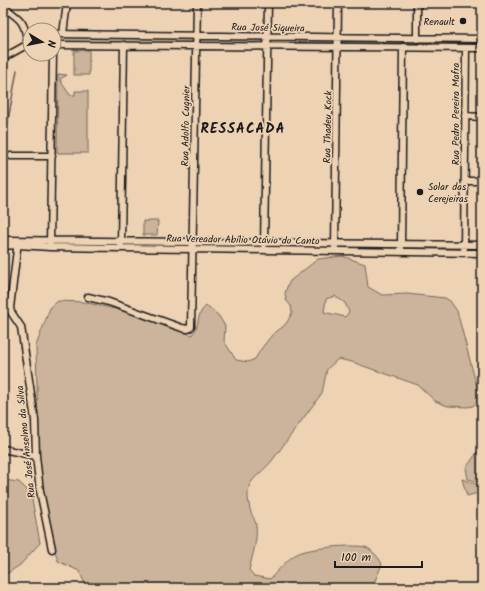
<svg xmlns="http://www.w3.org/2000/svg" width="485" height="591" viewBox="0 0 485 591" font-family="Kalam,sans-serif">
  <rect width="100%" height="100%" fill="#edd2b4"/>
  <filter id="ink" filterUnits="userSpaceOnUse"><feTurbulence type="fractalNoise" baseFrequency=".025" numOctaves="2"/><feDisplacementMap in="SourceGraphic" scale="8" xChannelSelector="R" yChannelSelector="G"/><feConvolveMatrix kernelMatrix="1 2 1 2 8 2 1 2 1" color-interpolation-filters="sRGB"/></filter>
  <g filter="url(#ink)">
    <path fill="#cbb49b" stroke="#74685c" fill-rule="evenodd" d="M54 36 193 38V43L54 42Z
      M199 38 263 39V44L199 43Z
      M272 39 335 40V45L271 44Z
      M342 40 482 41V46L342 45Z
      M89 50V75H74V51Z
      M58 74 67 75 60 79 63 85 70 95H75V91H88V153H57Z
      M143 221H158L157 235H143Z
      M342 256 365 264 368 287 382 295 407 294 445 298 450 301 457 311 479 395 477 401 473 406 467 407 448 406 435 401 418 385 352 362 338 359 327 369 322 393 271 462C255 480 243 480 250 509 251 515 256 520 256 526 258 539 252 557 249 570L254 576 270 579C278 571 287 559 297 554 307 548 354 544 365 547 372 549 379 558 382 564L372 588H87L79 571 58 561 42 506 39 466 36 346 50 308 58 301 83 302 124 311 192 335C201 325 195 315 206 306L218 315 225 326 224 341 236 360 248 362 255 359 261 349 272 335 285 325 289 319 292 313 291 306 286 300 285 293 287 287 290 281 318 259ZM335 296 345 303 349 312 345 317 324 312 326 299Z
      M481 447H482V483L468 479 466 468Z
      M462 479 482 486V492L467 496Z
      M3 480 19 482 31 494 40 543 20 565 5 575 3 585Z"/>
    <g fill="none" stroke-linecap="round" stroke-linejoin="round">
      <path stroke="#6b6056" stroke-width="1.5" d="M3 149 17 70"/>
      <defs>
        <path id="street" d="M4 3C6 13 19 15 23 25 26 30 26 38 28 44
          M54 34 482 39
          M63 34 67 3
          M417 39V3
          M54 45 482 48
          M3 58 30 43
          M465 116 482 117
          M11 156H52
          M465 181H482
          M3 240 482 245
          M18 241 10 308 11 312 21 327 35 420 36 456 40 491 52 549
          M50 243 53 54
          M121 244 124 45
          M264 245 268 3
          M3 246 18 245 50 247 482 253
          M335 247 338 3
          M401 248 403 47
          M464 248 466 48
          M88 297 109 302 182 328 188 329 191 327 197 3
          M3 449 36 456"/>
      </defs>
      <use href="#street" stroke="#1c1c1c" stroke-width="9"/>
      <use href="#street" stroke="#edd2b4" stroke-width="6"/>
    </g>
  </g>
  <g fill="#1c1c1c" stroke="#edd2b4" stroke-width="1.5">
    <circle cx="463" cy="21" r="4"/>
    <circle cx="420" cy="192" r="4"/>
  </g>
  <g text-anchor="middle" stroke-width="3.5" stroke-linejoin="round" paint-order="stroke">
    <g font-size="10" fill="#1c1c1c" stroke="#edd2b4" text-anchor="end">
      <text x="455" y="25">Renault</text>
      <text x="428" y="190" text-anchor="start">Solar das<tspan x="428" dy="12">Cerejeiras</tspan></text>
    </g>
    <g font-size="10" fill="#1c1c1c" stroke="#edd2b4">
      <text transform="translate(268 27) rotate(1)" y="4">Rua José Siqueira</text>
      <text transform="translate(455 114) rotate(-90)" y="4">Rua Pedro Pereira Mafra</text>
      <text transform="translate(185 126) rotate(-89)" y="4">Rua Adolfo Cugnier</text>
      <text transform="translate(327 127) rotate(-89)" y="4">Rua Thadeu Kock</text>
      <text transform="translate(243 239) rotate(1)" y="4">Rua Vereador Abílio Otávio do Canto</text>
      <text transform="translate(25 442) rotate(-96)" y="4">Rua José Anselmo da Silva</text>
    </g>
    <g font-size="14" font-weight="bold" letter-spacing="1" fill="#1c1c1c" stroke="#edd2b4">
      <text x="243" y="133">RESSACADA</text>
    </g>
  </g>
  <rect width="485" height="591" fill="none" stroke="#edd2b4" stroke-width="16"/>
  <rect x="8" y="8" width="469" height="575" fill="none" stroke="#1c1c1c" stroke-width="1.5" filter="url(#ink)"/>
  <g transform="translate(42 42) rotate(100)"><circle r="19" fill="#edd2b4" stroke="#998977"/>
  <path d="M0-3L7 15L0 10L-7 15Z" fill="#1c1c1c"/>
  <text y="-6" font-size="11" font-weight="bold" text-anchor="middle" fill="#1c1c1c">N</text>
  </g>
  <path d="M335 561v6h87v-6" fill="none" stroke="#1c1c1c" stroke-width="2"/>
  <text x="341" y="561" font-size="12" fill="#1c1c1c" stroke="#edd2b4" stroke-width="3" paint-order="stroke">100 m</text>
</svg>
